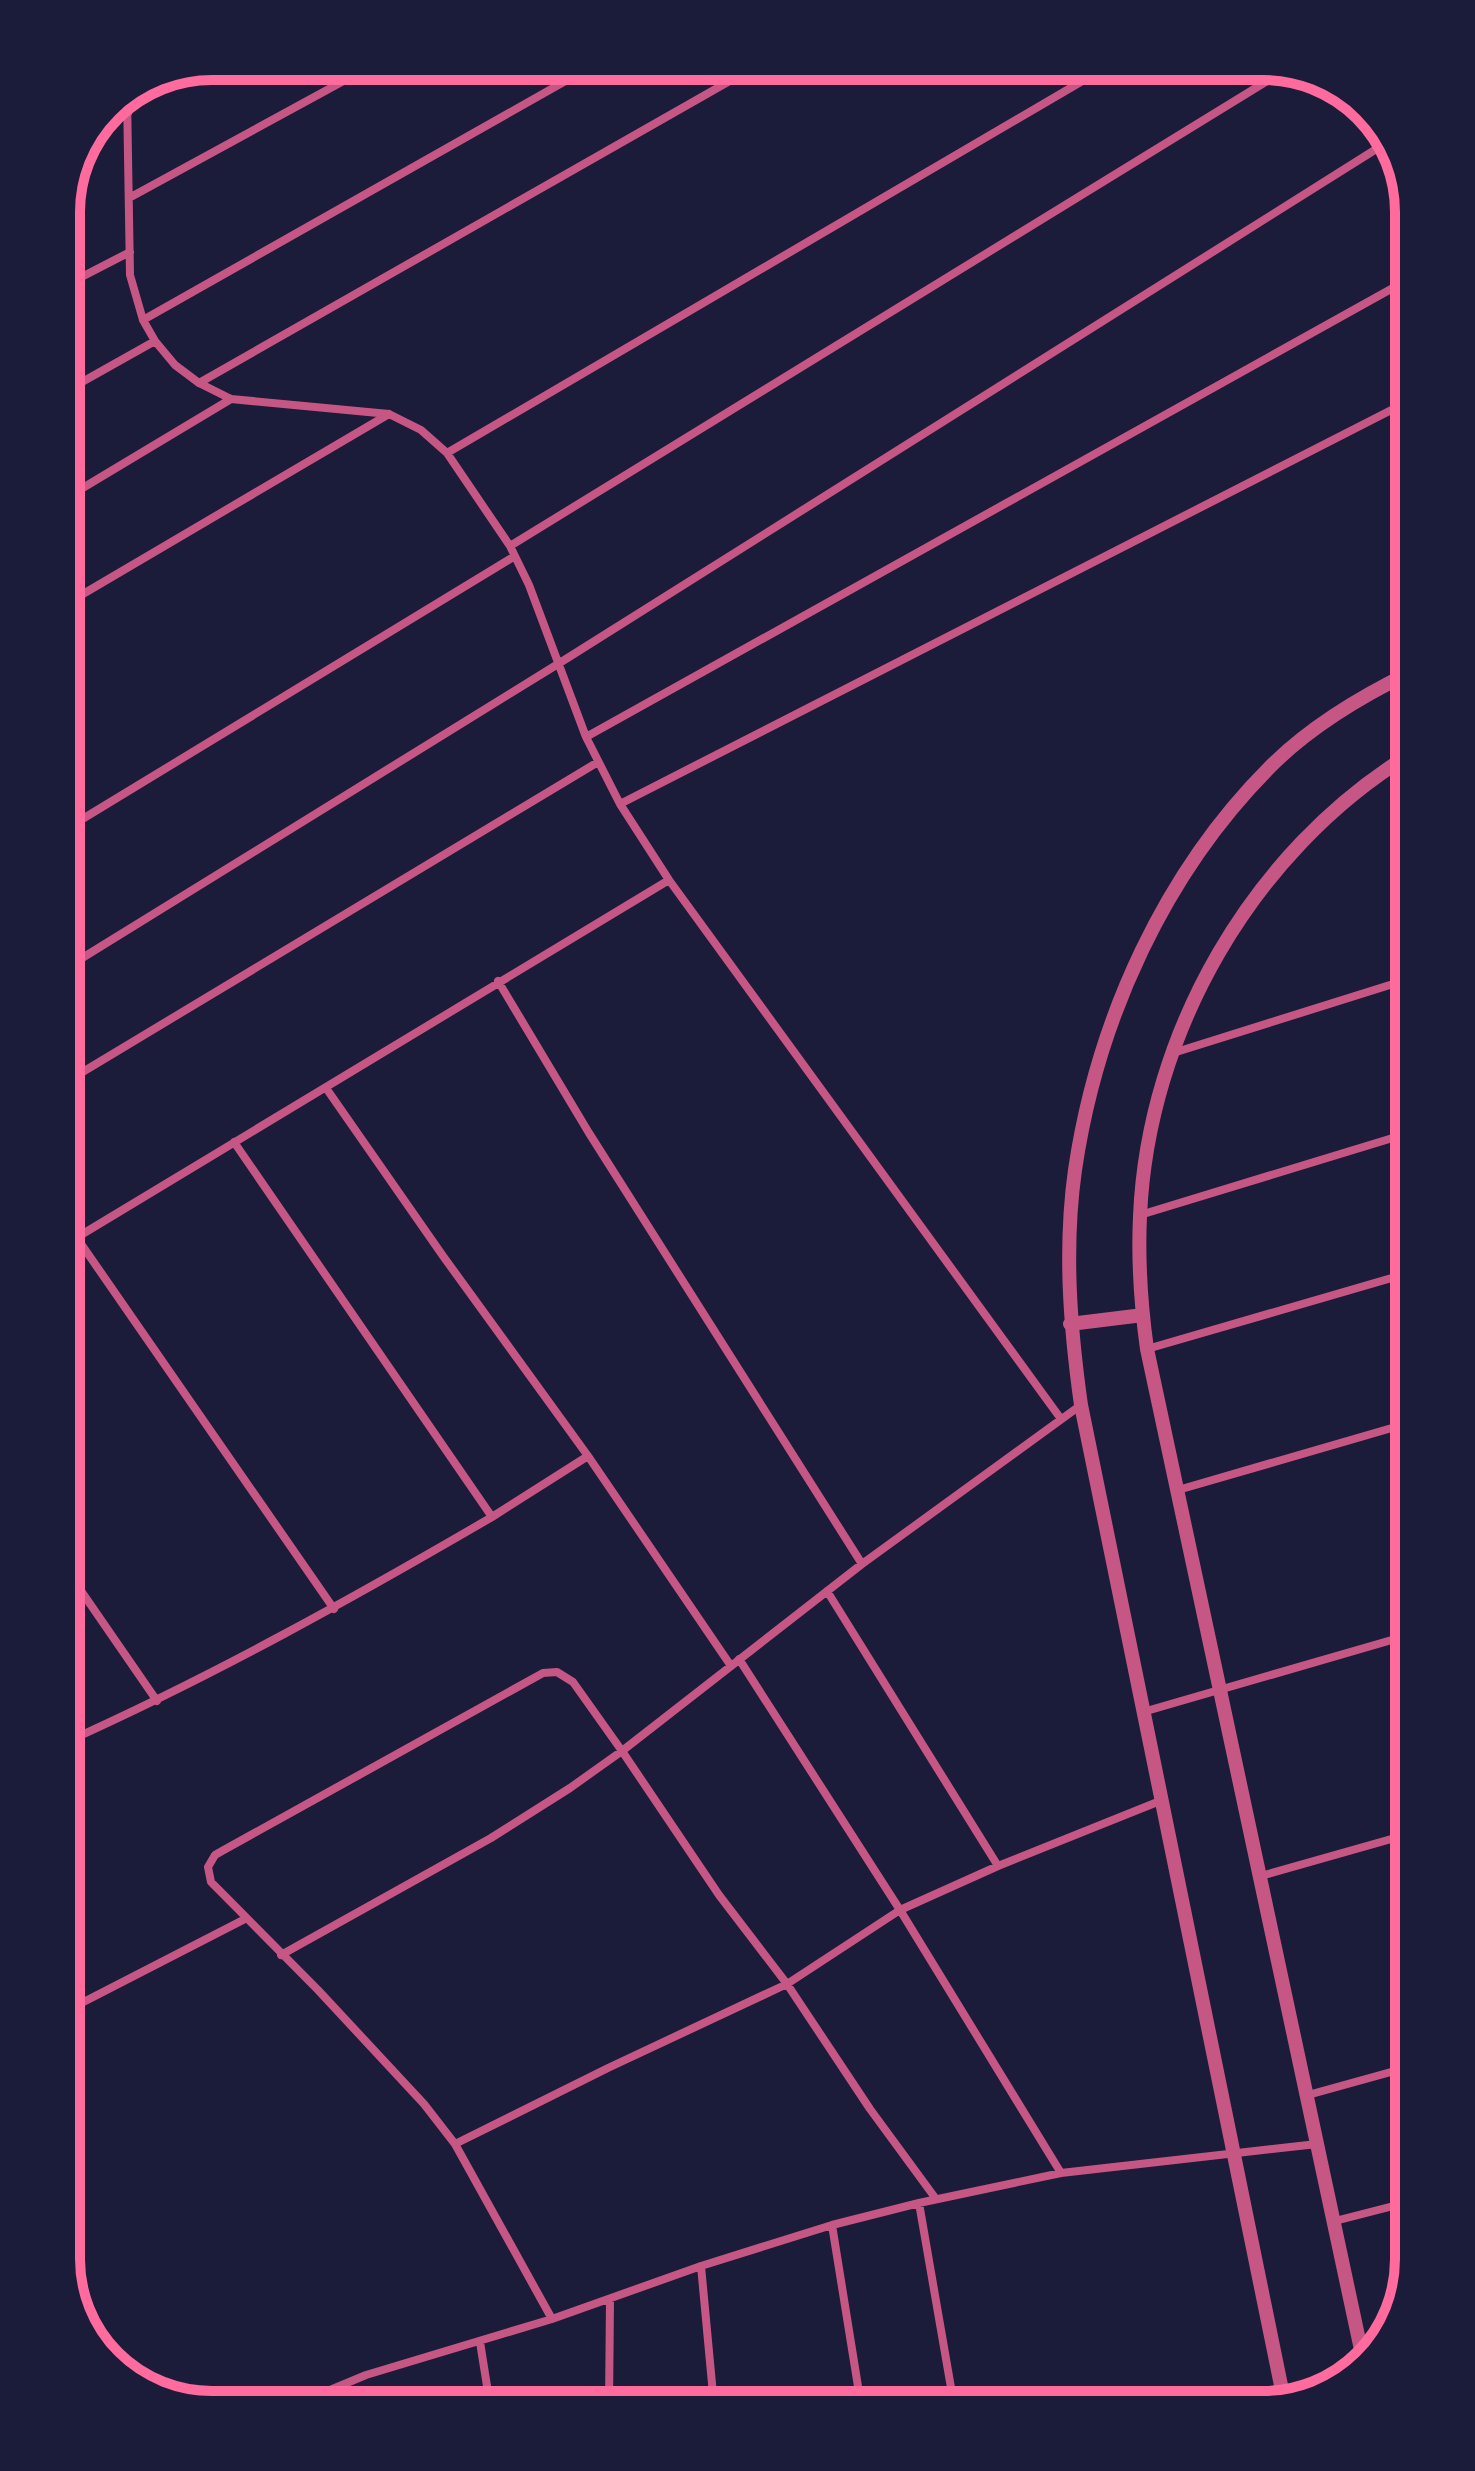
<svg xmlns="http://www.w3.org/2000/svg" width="1475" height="2471" viewBox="0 0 1475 2471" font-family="'Titillium Web',sans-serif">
  <rect width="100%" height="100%" fill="#1b1b3a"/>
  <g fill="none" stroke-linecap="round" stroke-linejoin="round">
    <path stroke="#c65784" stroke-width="8" d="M127 96 130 275 143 320 155 341 175 365 199 383 231 399 389 414 421 430 447 453 510 546 529 585 586 737 620 804 669 880 1061 1419
      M100 127 128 113
      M129 198 371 66
      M66 285 130 252
      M143 320 592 66
      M199 383 756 66
      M66 391 155 341
      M447 453 1108 66
      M66 498 231 399
      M510 546 1285 70
      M66 604 389 414
      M586 737 1409 279
      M620 804 1409 401
      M66 829 515 556
      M66 968 558 664 1389 141
      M498 981 589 1133 862 1564
      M1173 1053 1409 979
      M66 1082 598 762
      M326 1088 443 1256 588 1456 731 1666
      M1140 1215 1409 1133
      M77 1238 334 1609
      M66 1244 669 880
      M1147 1349 1409 1273
      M1178 1490 1409 1423
      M492 1517 588 1456
      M66 1569 157 1701
      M827 1591 998 1866
      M739 1659 900 1910 1061 2173
      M1143 1712 1409 1635
      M66 1742C213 1676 353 1598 492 1517L234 1142
      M66 1831V1828
      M1261 1876 1409 1834
      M281 1955 491 1838 570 1788 622 1751 862 1564 1081 1405
      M66 2011 245 1919
      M1308 2095 1409 2067
      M455 2144 608 2068 787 1984 900 1910 998 1866 1160 1801
      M919 2203 954 2405
      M1335 2221 1409 2202
      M832 2225 861 2405
      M701 2266 714 2405
      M552 2319 455 2144 424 2104 318 1990 219 1890 211 1882 208 1867 215 1855 222 1851 543 1673 557 1672 573 1682 622 1751 719 1895 787 1984 870 2109 936 2199
      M480 2342 490 2405
      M294 2405 366 2375 552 2319 701 2266 832 2225 919 2203 1061 2173 1317 2144
      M609 2405 610 2299"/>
    <path stroke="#c65784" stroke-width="14" d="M1070 1324 1143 1315
      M1363 2359 1147 1349C1141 1306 1138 1259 1140 1216 1148 1032 1253 851 1409 755
      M1284 2400 1081 1405C1070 1327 1064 1248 1075 1170 1097 1020 1165 870 1274 763 1313 725 1360 697 1409 673"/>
  </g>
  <path d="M0 0H1475V2471H0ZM212 80H1263A132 132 0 0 1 1395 212V2259A132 132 0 0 1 1263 2391H212A132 132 0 0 1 80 2259V212A132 132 0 0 1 212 80Z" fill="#1b1b3a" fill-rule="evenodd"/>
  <path fill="none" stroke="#ff6b9d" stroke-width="10" d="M212 80H1263A132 132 0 0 1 1395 212V2259A132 132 0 0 1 1263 2391H212A132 132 0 0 1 80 2259V212A132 132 0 0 1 212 80Z"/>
</svg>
